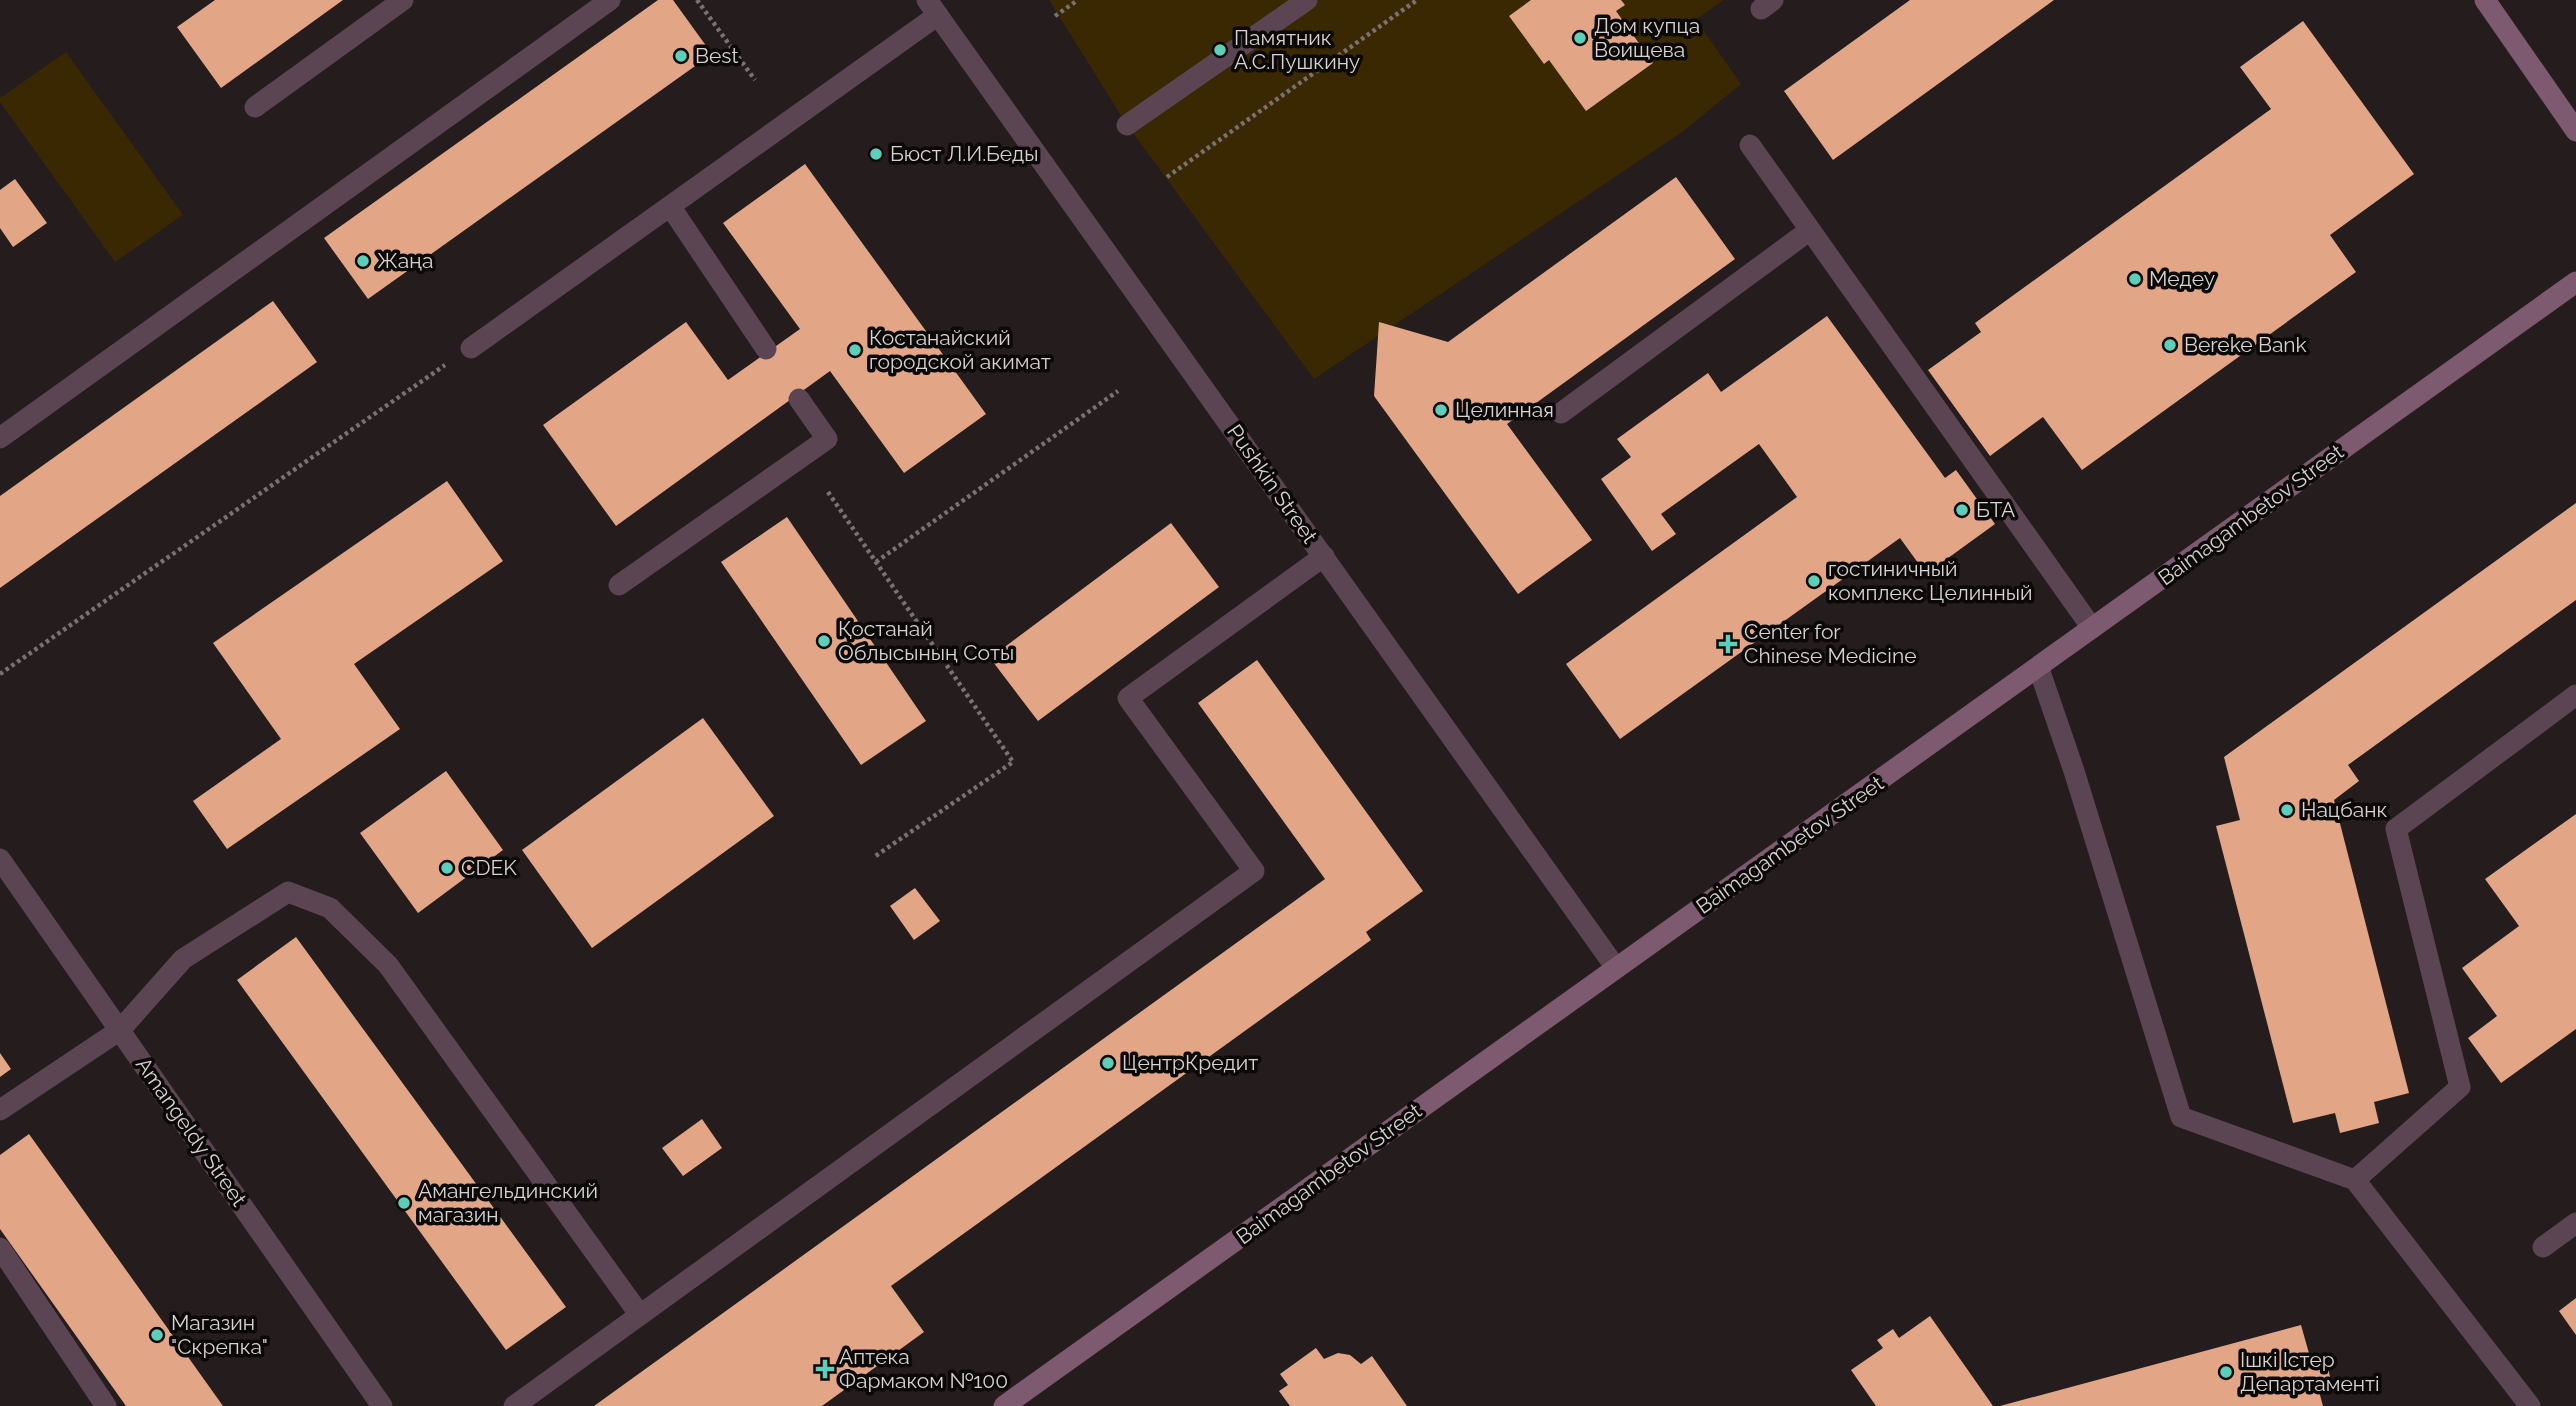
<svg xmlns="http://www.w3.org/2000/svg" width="2576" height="1406" viewBox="0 0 2576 1406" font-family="Raleway,sans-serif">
  <rect width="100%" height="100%" fill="#251c1d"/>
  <path fill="#3a2803" d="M1049 0H1723L1696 20 1741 84 1682 132 1314 379 1127 125Z
    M66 52 183 215 115 262 0 102V98Z"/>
  <path fill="#e2a687" d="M215 0H343L221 88 177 27Z
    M658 0H673L712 54 368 299 324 238Z
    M1531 0H1621L1625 5 1616 11 1653 63 1586 111 1549 60 1544 64 1509 16Z
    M1910 0H2054L1833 160 1784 91Z
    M2303 21 2414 174 2330 235 2356 272 2082 470 2043 417 1990 456 1928 370 1981 332 1975 323 2271 109 2240 67Z
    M805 164 986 414 904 473 830 371 616 526 543 425 686 322 728 380 800 329 723 223Z
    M1676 177 1735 259 1507 424 1592 540 1518 594 1374 396 1379 322 1448 342Z
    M15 179 47 223 13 247 0 228V190Z
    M273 301 317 362 0 588V496Z
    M1827 316 1945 478 1956 470 1995 524 1926 574 1900 538 1620 739 1566 664 1797 497 1759 444 1661 514 1676 534 1652 551 1601 479 1631 457 1617 439 1708 373 1721 392Z
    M447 481 503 561 354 664 400 729 227 849 193 801 281 739 213 643Z
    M2576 503V600L2348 765 2359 781 2334 800 2409 1093 2374 1102 2379 1123 2340 1133 2335 1113 2293 1123 2216 826 2240 820 2224 757Z
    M787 517 926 721 861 765 721 562Z
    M1171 523 1219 587 1038 721 990 658Z
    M1257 660 1423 891 1366 932 1371 940 891 1286 924 1332 822 1406H594L1325 879 1198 703Z
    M703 718 774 816 592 948 522 850Z
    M446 771 503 850 418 913 360 833Z
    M2576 814V1029L2501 1083 2468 1038 2497 1016 2462 968 2519 926 2485 879Z
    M915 888 940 921 914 940 890 906Z
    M296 937 566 1307 506 1350 237 980Z
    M0 1053 11 1069 0 1077Z
    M702 1119 722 1148 683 1176 662 1148Z
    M29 1134 223 1406H126L0 1229V1155Z
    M2576 1298V1335L2559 1311Z
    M1930 1316 1993 1406H1876L1851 1370 1883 1348 1877 1340 1893 1329 1899 1338Z
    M2301 1325 2312 1364 2326 1360 2331 1381 2317 1384 2323 1406H2000Z
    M1316 1348 1324 1359 1338 1353 1350 1355 1361 1364 1372 1356 1407 1406H1290L1279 1391 1288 1385 1280 1374Z"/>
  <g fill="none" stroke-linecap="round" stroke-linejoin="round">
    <path stroke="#797172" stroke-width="4.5" stroke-dasharray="3.5 3.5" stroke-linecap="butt" d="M697 0 755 80
      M1055 16 1078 0
      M1167 177 1417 0
      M828 492 1013 762 874 857
      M876 562 1118 391
      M0 674 445 365"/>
    <path stroke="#5c4553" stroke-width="21" d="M1761 9 1773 0
      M255 107 403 0
      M1750 145 2092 628
      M670 206 766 349
      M471 348 938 15
      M1561 413 1810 230
      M0 438 610 0
      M619 585 827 439 799 399
      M2039 669 2074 771 2181 1117 2355 1180 2530 1406
      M120 1030 183 959 288 892 330 908 388 965 640 1315
      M2355 1180 2460 1087 2396 829 2576 695
      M2543 1247 2576 1223"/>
    <path stroke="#5c4553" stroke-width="21" d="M927 0 1616 968
      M1127 125 1307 0
      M0 859 382 1406
      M0 1110 120 1030
      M0 1248 106 1406
      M514 1406 1254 871 1128 698 1324 556"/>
    <path stroke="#7e5a70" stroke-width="21" d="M2485 0 2576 131
      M1004 1406 2576 282"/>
  </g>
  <g fill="#5dceb9" stroke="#0b0808" stroke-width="2.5">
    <circle cx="1580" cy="38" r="7"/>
    <circle cx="1220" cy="50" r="7"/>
    <circle cx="681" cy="56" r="7"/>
    <circle cx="876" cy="154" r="7"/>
    <circle cx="363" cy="261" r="7"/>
    <circle cx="2135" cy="279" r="7"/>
    <circle cx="2170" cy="345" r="7"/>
    <circle cx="855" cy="350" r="7"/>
    <circle cx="1441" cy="410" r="7"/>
    <circle cx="1962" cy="510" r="7"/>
    <circle cx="1814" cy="581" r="7"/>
    <circle cx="824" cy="641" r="7"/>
    <path d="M1724.5 633.5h7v7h7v7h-7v7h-7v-7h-7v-7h7z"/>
    <circle cx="2287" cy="810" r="7"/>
    <circle cx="447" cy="868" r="7"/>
    <circle cx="1108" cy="1063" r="7"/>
    <circle cx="404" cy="1203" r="7"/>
    <circle cx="157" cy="1335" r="7"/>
    <path d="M821.5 1358.5h7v7h7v7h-7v7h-7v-7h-7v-7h7z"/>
    <circle cx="2226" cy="1372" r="7"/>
  </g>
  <g text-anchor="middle" stroke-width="7" stroke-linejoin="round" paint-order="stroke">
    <g font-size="21" fill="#d7d1d1" stroke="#0b0808" text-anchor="start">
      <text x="1594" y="33">Дом купца<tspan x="1594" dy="24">Воищева</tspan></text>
      <text x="1234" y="45">Памятник<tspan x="1234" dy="24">А.С.Пушкину</tspan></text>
      <text x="695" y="63">Best</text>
      <text x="890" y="161">Бюст Л.И.Беды</text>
      <text x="377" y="268">Жаңа</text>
      <text x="2149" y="286">Медеу</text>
      <text x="869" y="345">Костанайский<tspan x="869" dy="24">городской акимат</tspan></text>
      <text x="2184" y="352">Bereke Bank</text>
      <text x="1455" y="417">Целинная</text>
      <text x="1976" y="517">БТА</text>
      <text x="1828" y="576">гостиничный<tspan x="1828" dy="24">комплекс Целинный</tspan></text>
      <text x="838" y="636">Қостанай<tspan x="838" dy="24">Облысының Соты</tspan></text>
      <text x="1744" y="639">Center for<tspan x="1744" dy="24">Chinese Medicine</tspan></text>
      <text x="2301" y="817">Нацбанк</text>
      <text x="461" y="875">CDEK</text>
      <text x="1122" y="1070">ЦентрКредит</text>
      <text x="418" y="1198">Амангельдинский<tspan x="418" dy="24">магазин</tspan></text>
      <text x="171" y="1330">Магазин<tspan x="171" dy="24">"Скрепка"</tspan></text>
      <text x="839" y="1364">Аптека<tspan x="839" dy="24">Фармаком №100</tspan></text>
      <text x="2240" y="1367">Ішкі Істер<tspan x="2240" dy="24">Департаменті</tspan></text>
    </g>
    <g font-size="21" fill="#d7d1d1" stroke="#0b0808">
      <text transform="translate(1272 484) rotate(55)" y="7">Pushkin Street</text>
      <text transform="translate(2251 515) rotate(-36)" y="7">Baimagambetov Street</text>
      <text transform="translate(1790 845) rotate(-35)" y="7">Baimagambetov Street</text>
      <text transform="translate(191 1132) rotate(55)" y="7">Amangeldy Street</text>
      <text transform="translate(1329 1174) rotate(-36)" y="7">Baimagambetov Street</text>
    </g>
  </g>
</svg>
